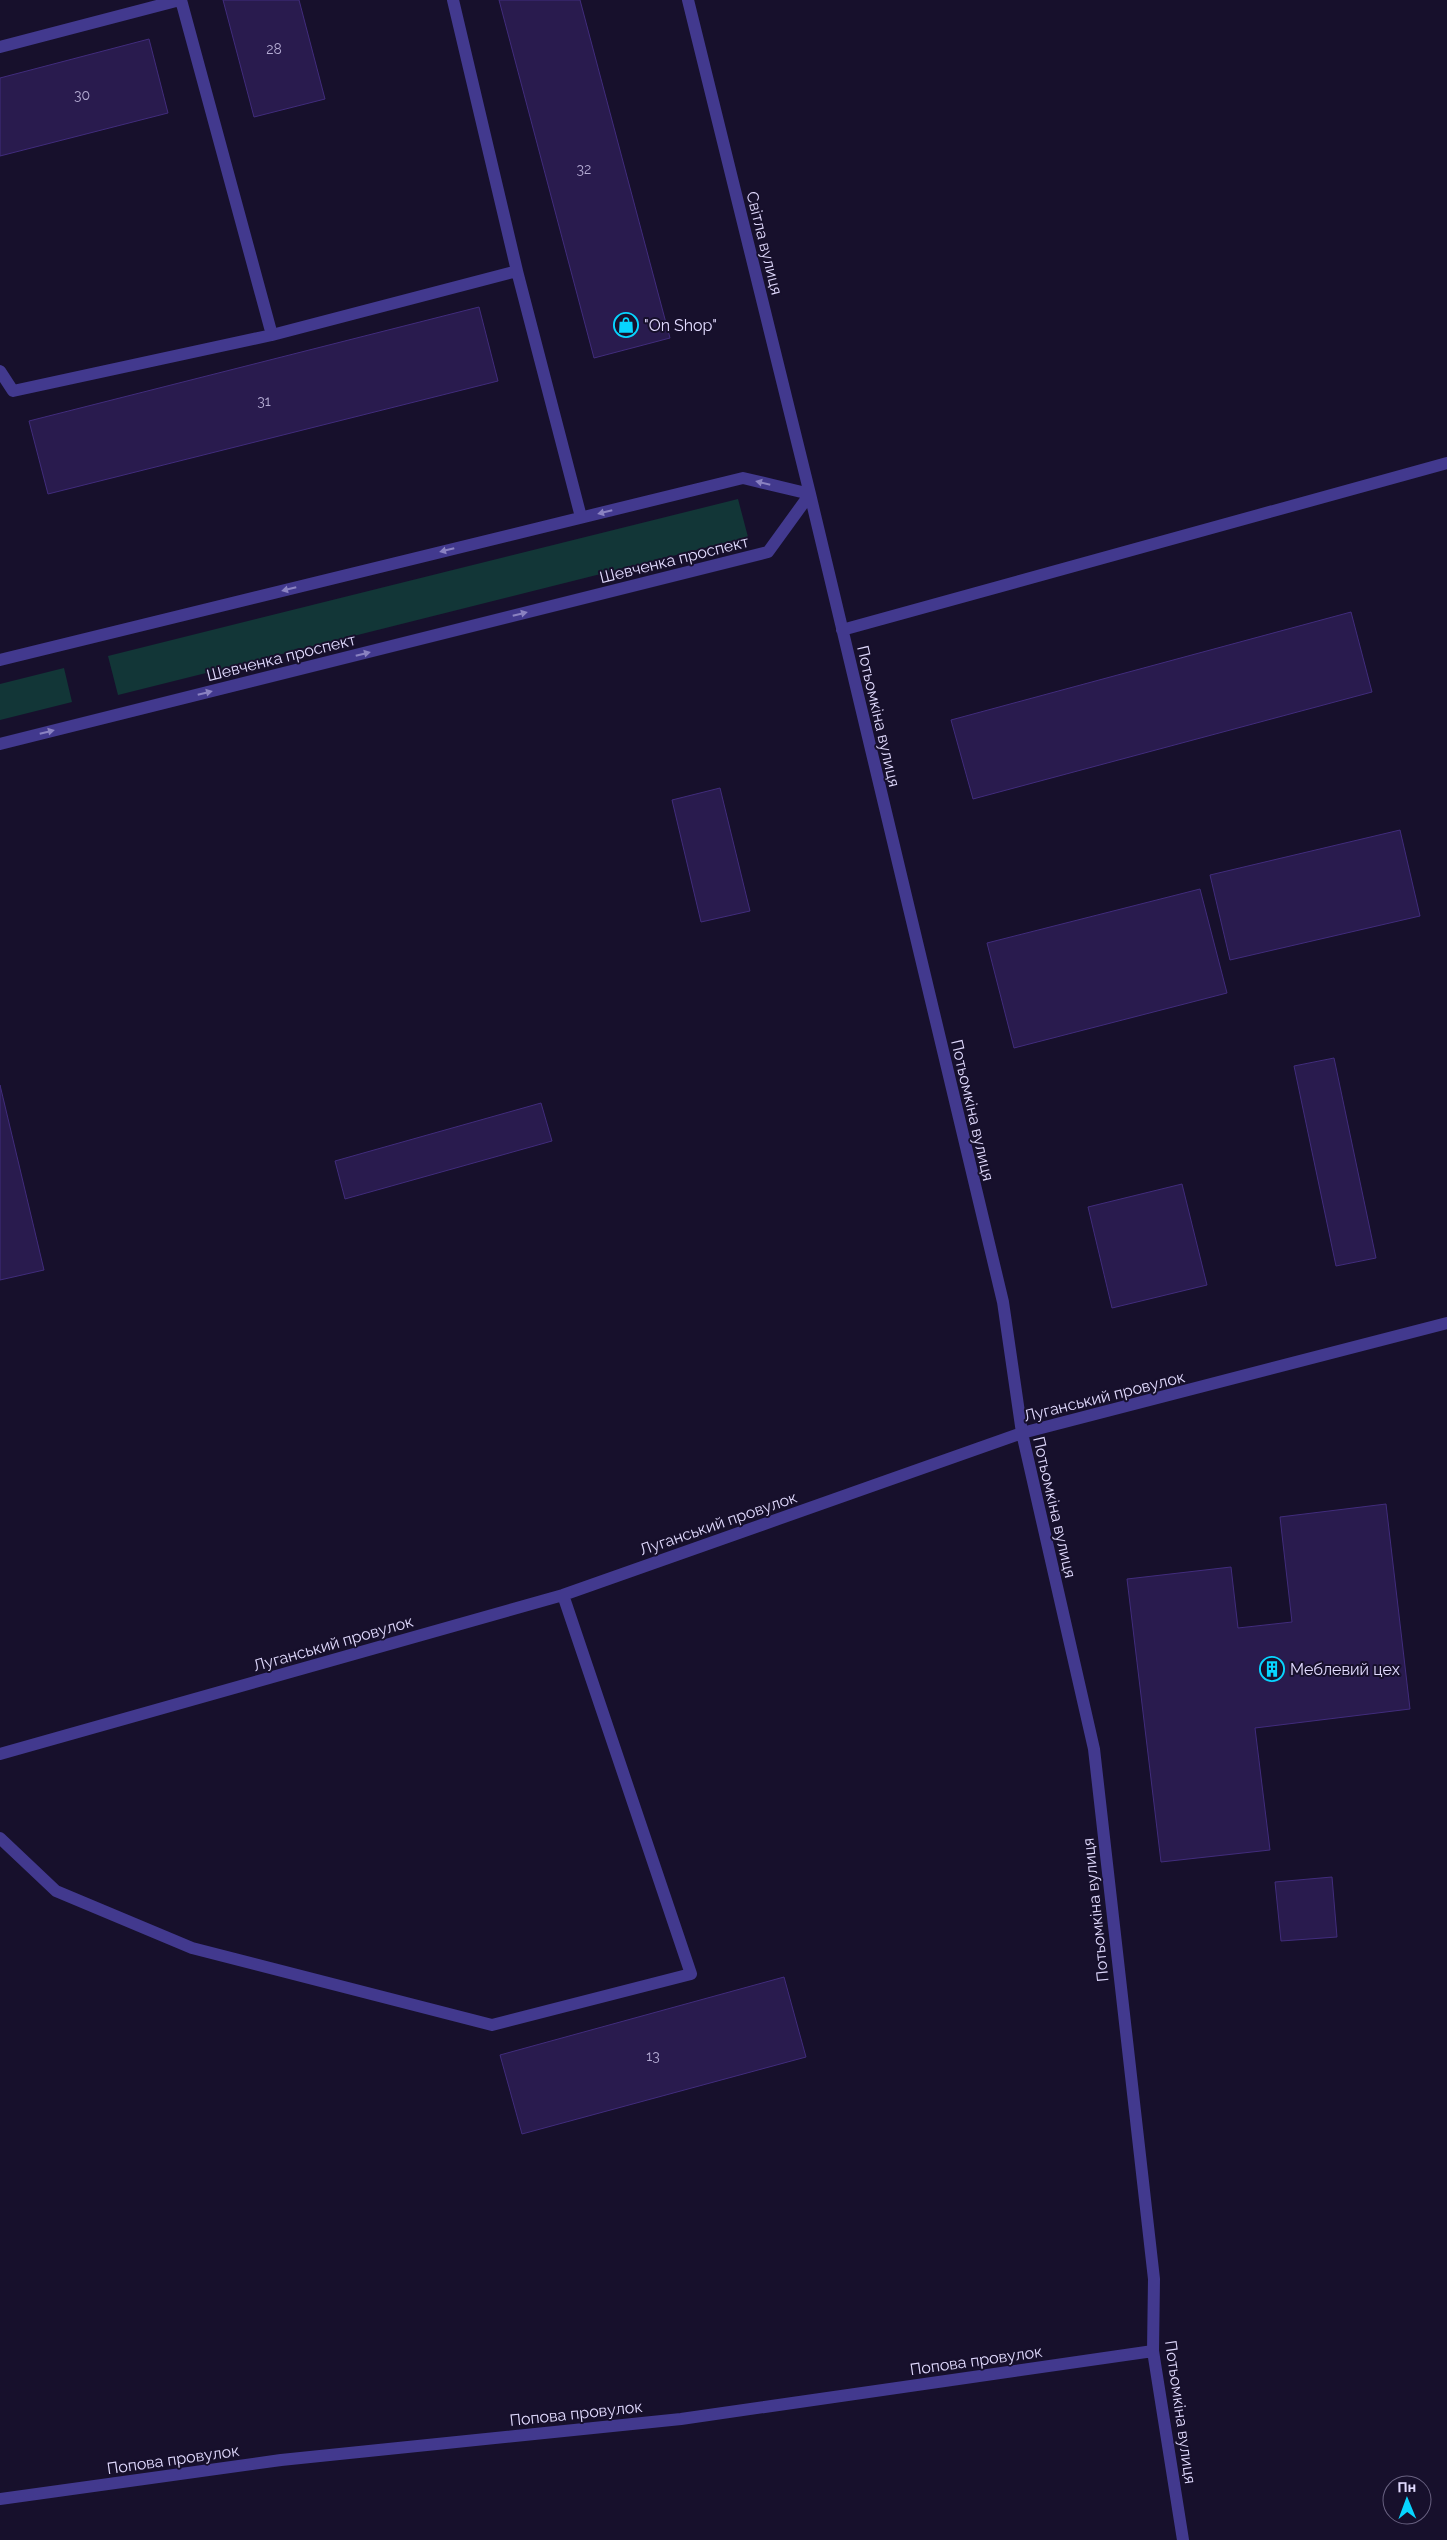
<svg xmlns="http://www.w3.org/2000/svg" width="1447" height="2540" viewBox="0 0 1447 2540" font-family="Raleway,sans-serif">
  <rect width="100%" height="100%" fill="#17102c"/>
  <path fill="#123637" d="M738 499 748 537 118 695 108 656Z
    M64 668 72 702 0 720V684Z"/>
  <path fill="#291b4e" stroke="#412c7c" d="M223 0H299L325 99 254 117Z
    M499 0H580L670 338 594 358Z
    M149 39 168 113 0 156V78Z
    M479 307 498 381 48 494 29 421Z
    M1351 612 1372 692 973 799 951 720Z
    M720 788 750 911 701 922 672 800Z
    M1400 830 1420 916 1230 960 1210 875Z
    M1200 889 1227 993 1014 1048 987 943Z
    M1334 1058 1376 1258 1336 1266 1294 1066Z
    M0 1085 44 1270 0 1280Z
    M541 1103 552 1141 345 1199 335 1161Z
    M1182 1184 1207 1285 1112 1308 1088 1207Z
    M1386 1504 1410 1709 1255 1728 1270 1850 1161 1862 1127 1579 1231 1567 1238 1628 1292 1622 1280 1517Z
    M1332 1877 1337 1937 1281 1941 1275 1882Z
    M784 1977 806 2057 522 2134 500 2055Z"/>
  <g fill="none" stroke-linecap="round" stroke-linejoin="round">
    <path stroke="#42398e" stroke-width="12" d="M181 0 272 335
      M453 0 517 271
      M688 0 810 494 1003 1302 1022 1433 1094 1749 1154 2279 1153 2351 1183 2540
      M0 47 180 0
      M0 371 13 391 272 335 517 271 581 517
      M842 630 1447 463
      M0 660 743 478 810 494
      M0 744 768 552 810 494
      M0 1754 563 1595 1022 1433 1447 1323
      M0 1838 56 1891 192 1948 492 2025 691 1974 563 1595
      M0 2499 281 2460 681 2419 1153 2351"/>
  </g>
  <defs><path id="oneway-solid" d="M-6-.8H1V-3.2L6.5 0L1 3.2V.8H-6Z" transform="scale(1.25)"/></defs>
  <g fill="#8a82c1">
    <use href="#oneway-solid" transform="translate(763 483) rotate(-166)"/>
    <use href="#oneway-solid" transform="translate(605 512) rotate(166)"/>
    <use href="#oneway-solid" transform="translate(447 550) rotate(166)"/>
    <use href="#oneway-solid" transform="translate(289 589) rotate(166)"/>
    <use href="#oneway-solid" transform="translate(520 614) rotate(-14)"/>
    <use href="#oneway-solid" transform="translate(363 654) rotate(-14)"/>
    <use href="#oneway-solid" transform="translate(205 693) rotate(-14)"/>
    <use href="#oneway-solid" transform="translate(47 732) rotate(-14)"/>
  </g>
  <defs>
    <symbol id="shop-ring" viewBox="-11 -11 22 22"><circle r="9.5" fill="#17102c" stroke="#07d5ff" stroke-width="1.5"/><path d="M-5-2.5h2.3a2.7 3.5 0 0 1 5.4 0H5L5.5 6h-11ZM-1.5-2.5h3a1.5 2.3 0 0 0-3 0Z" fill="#07d5ff"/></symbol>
    <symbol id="building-ring" viewBox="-11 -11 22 22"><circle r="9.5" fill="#17102c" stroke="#07d5ff" stroke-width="1.5"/><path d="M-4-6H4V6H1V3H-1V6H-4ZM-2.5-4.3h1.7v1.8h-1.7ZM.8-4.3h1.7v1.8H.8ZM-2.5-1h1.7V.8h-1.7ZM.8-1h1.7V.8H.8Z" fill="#07d5ff"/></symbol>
  </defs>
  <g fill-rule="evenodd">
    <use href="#shop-ring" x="612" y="311" width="28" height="28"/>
    <use href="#building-ring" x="1258" y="1655" width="28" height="28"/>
  </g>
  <g text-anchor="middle" stroke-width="4" stroke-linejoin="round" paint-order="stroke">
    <g font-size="14" fill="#b4abd3">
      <text x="274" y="54">28</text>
      <text x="82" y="100">30</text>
      <text x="584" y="174">32</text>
      <text x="264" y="406">31</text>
      <text x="653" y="2061">13</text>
    </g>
    <g font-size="16" fill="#e2dbff" stroke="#17102c">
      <text transform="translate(765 243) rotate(76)" y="6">Світла вулиця</text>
      <text transform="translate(674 559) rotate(-14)" y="6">Шевченка проспект</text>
      <text transform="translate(281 657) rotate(-14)" y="6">Шевченка проспект</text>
      <text transform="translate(879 716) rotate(77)" y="6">Потьомкіна вулиця</text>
      <text transform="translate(973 1110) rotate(77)" y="6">Потьомкіна вулиця</text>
      <text transform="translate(1104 1396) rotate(-14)" y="6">Луганський провулок</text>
      <text transform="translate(1055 1507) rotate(77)" y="6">Потьомкіна вулиця</text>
      <text transform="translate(718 1523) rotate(-19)" y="6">Луганський провулок</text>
      <text transform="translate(333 1643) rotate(-16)" y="6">Луганський провулок</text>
      <text transform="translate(1095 1910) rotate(-96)" y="6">Потьомкіна вулиця</text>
      <text transform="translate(976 2360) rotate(-8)" y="6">Попова провулок</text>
      <text transform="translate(1181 2412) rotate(82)" y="6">Потьомкіна вулиця</text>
      <text transform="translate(576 2413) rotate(-6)" y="6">Попова провулок</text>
      <text transform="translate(173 2459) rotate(-8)" y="6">Попова провулок</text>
    </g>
    <g font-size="16" fill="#e2dbff" stroke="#17102c" text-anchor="start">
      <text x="644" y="331">"On Shop"</text>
      <text x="1290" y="1675">Меблевий цех</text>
    </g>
  </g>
  <g transform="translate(1407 2500) rotate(359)"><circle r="24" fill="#17102c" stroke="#686180"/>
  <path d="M0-4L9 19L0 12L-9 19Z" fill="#07d5ff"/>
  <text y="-8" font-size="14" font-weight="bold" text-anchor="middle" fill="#e2dbff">Пн</text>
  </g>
</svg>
